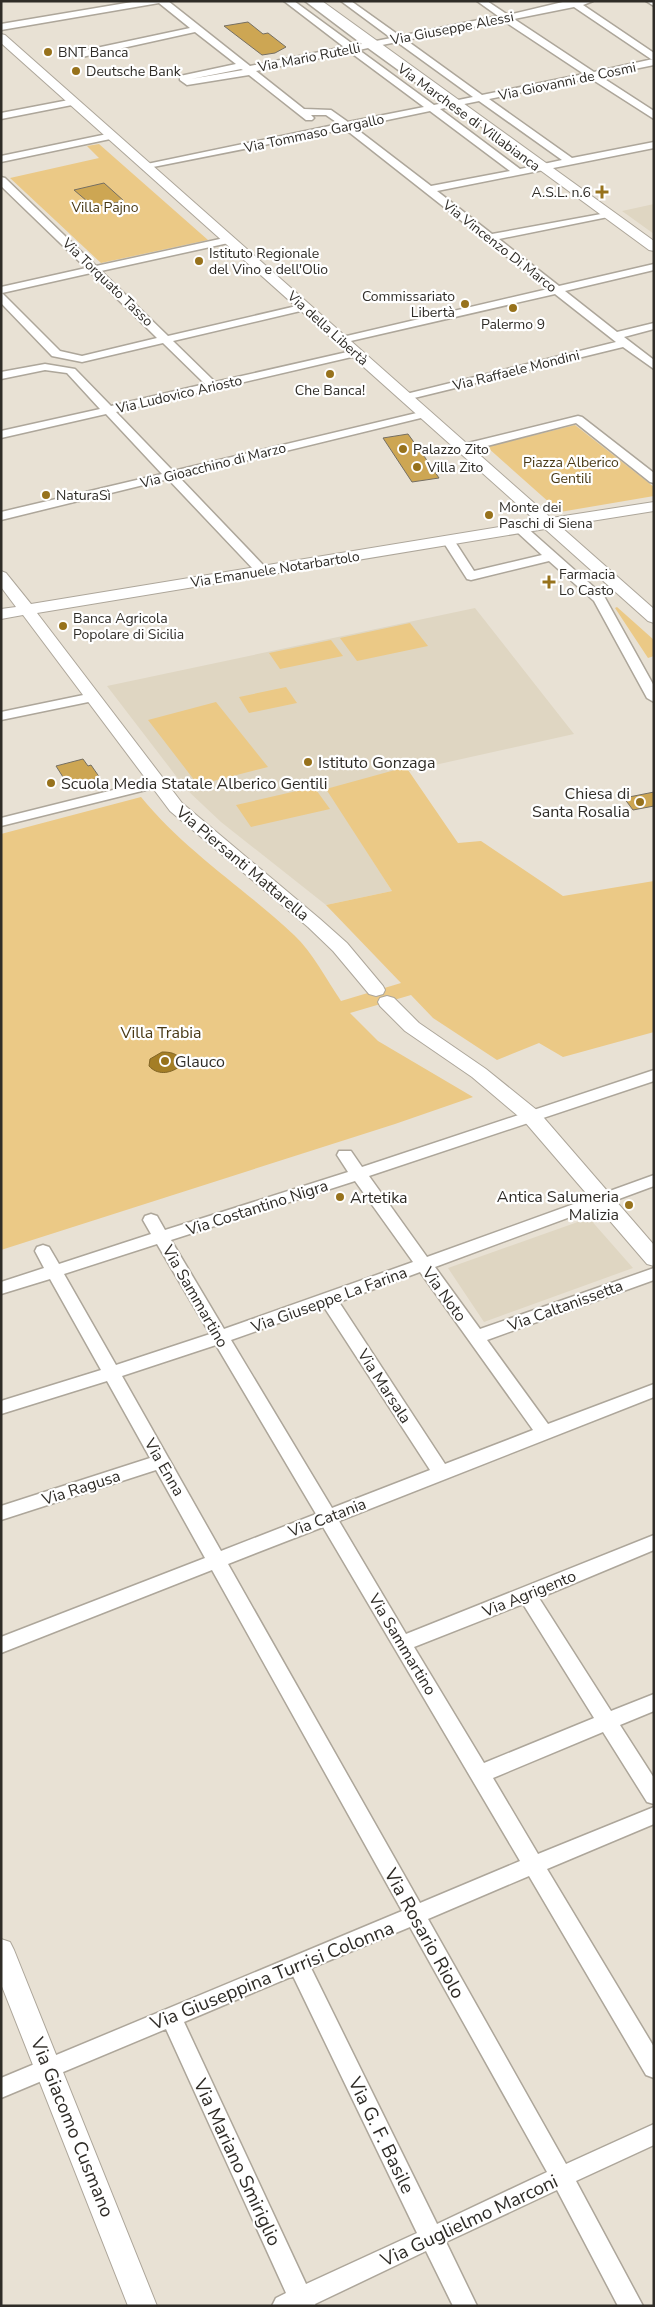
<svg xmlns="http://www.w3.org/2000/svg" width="655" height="2307" viewBox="0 0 655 2307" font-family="'Nunito Sans',sans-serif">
  <rect width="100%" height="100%" fill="#e8e1d4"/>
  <path fill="#dfd6c2" d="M654 204V234L622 211Z
    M475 608 574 734 327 789 392 891 326 905 221 822 186 789 107 686Z
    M589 1218 633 1268 484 1322 448 1268Z"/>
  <path fill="#ebc986" d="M99 144 208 240 101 263 10 178 99 158 87 146Z
    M575 425 654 487V496L560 512 487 447Z
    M617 607 654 640V656L648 658 615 608Z
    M410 623 428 646 357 661 340 638Z
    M331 640 343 656 280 669 269 653Z
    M286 687 297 703 249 713 239 697Z
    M216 702 268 767 198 785 148 720Z
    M406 767 458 843 481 841 563 896 654 881V1032L563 1057 539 1043 497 1060 433 1018 411 995 350 1013 378 1041 473 1097 395 1124 1 1250V834L141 797C185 851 244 888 294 935 313 953 326 979 341 1001L401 983 326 905 392 891 326 789Z
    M314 787 330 809 251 827 236 805Z"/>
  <path fill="#a47e26" stroke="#816526" d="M162 1052C170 1052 178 1053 181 1061L179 1067C169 1074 157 1075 149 1066L150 1059Z"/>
  <path fill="#cda653" stroke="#756f63" d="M248 22 263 34 268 33 286 47 275 53 262 55 224 26Z
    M104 183 124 201 94 207 74 190Z
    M408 434 424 456 439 478 412 482 383 438Z
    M83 759 88 766 91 765 100 778 68 785 56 766Z
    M654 792V806L633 810 624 798Z"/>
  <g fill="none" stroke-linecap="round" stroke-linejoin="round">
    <defs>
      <path id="minor" d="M138 1H168L250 66 344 47 284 1H294L354 45 362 44 305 1H315L371 42 391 38 341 1H351L400 36 498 16 477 1H487L508 15 567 1H593L583 5 654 53V65L600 76 654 111V119L590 78 489 99 572 158 654 142V148L437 191 492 234 612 212 613 214 608 217 499 239 559 286 654 264V270L565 291 617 332 654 323V329L624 337 654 360V369L623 347 406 400 402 399 400 397 402 395 616 342 555 294 342 343 338 342 336 340 338 338 548 289 345 129 143 169V165L147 164 339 124 326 115H311L314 118 312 120H306L249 75 187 85 180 80V76L236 64 195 32 82 57 77 54 82 51 190 28 159 3 1 30V24ZM574 7 651 59H653L594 72 514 19ZM504 21 584 74 482 95 406 40ZM397 42 473 97 434 105 359 50 368 48 426 90H432V86L377 46ZM350 52 424 107 348 122 331 110 304 109 256 71ZM241 69 243 70 191 79ZM479 101 562 160 520 169 440 109ZM430 111 510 171 431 186 354 127Z
        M646 1H654V6Z
        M74 99 79 102 77 104 1 119V113Z
        M112 133 115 134V138L1 162V156Z
        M1 177 5 178 96 266 229 237 233 238V242L101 271 168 336 305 304 309 305V309L173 341 215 382 356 350 362 353 356 356 116 412 173 471 425 411 431 414 429 416 179 477 266 568 268 571 266 574H258L168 479 1 520V512L162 474 106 414 1 438V431L100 409 67 373 45 370 1 379V372L45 364 75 369 111 406 205 384 163 343 82 362 52 356 1 303V287L86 268 1 186ZM91 273 157 338 82 356 60 351 2 293Z
        M578 416 582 417 654 473V483L650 482 576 423 464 452 458 448 460 445Z
        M521 525 525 526 604 596 654 686V702L647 698 594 601 549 561 471 580 467 579 442 540 444 537H452L474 571 542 555 517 532 515 529 517 526Z
        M93 693 100 697 98 700 1 720V712Z
        M157 779 164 783 162 786 1 826V818Z
        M654 1070V1081L369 1176 427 1257 654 1175V1186L435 1267 480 1329 654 1268V1280L487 1340 548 1424 654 1384V1397L339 1521 406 1634 654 1535V1550L539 1598 611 1711 654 1694V1711L620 1725 654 1778V1804L647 1802 603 1732 493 1778 538 1854 654 1807V1824L547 1869 654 2047V2078L646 2075 529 1876 428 1919 566 2164 654 2124V2145L576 2181 643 2306H618L557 2190 446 2242 477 2306H453L426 2251 315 2304 316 2306H272L276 2298 286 2293 166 2029 1 2098V2078L402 1911 212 1570 1 1653V1637L205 1558 156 1470 1 1520V1506L150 1458 107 1381 1 1414V1401L101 1370 50 1279 1 1294V1282L44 1268 35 1251 37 1247 43 1245 49 1247 59 1264 151 1234 143 1220 145 1216 151 1214 157 1216 165 1230 348 1172 337 1155 339 1151H351L362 1167ZM355 1181 413 1262 224 1329 171 1240ZM157 1244 210 1334 116 1365 64 1274ZM420 1272 533 1430 445 1464 339 1302ZM324 1307 430 1470 332 1508 231 1340ZM216 1345 316 1514 221 1551 122 1376ZM323 1527 520 1861 420 1903 228 1564ZM523 1604 594 1718 484 1763 414 1647ZM410 1927 547 2172 437 2224 311 1968ZM293 1976 417 2233 306 2284 184 2022Z"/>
      <path id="tertiary" d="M310 1H322L654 241V251L649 250Z
        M1 34 5 35 551 518 654 502V511L560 526 654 609V623L648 621 545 529 37 613 182 803 320 919 347 943 383 986 385 990 383 994 376 996 369 994 333 951 308 927 170 811 23 615 1 619V609L16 607 1 587V571L6 573 31 604 536 521 1 43Z
        M387 996 394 998 419 1023 486 1069 538 1111 654 1245V1266L647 1264 524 1121 472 1077 405 1031 380 1006 378 1002 380 998Z
        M1 1939 10 1942 14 1950 157 2306H128L1 1984Z"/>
    </defs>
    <use href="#minor" stroke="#ada69a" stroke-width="3"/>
    <use href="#tertiary" stroke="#ada69a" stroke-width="2"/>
    <use href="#minor" fill="#fff" fill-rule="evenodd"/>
    <use href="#tertiary" fill="#fff" fill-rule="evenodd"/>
  </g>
  <g fill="#97721c" stroke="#fff" stroke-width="2">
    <circle cx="48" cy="52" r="5"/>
    <circle cx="76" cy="71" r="5"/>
    <path d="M599.5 184.5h5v5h5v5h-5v5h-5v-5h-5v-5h5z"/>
    <circle cx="199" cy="261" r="5"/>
    <circle cx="465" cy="304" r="5"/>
    <circle cx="513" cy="308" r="5"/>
    <circle cx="330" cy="374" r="5"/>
    <circle cx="403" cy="449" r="5"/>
    <circle cx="417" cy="467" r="5"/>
    <circle cx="46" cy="495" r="5"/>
    <circle cx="489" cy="515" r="5"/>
    <path d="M546.5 574.5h5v5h5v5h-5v5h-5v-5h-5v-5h5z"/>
    <circle cx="63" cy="626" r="5"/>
    <circle cx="308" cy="762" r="5"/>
    <circle cx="51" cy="783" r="5"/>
    <circle cx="640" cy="802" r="5"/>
    <circle cx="165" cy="1061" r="5"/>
    <circle cx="340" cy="1197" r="5"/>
    <circle cx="629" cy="1205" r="5"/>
  </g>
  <g text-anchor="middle" stroke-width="4.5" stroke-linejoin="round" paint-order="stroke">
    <g font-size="14" fill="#2f2c27" stroke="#fff">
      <text transform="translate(452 28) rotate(-11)" y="5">Via Giuseppe Alessi</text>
      <text transform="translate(309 57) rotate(-11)" y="5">Via Mario Rutelli</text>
      <text transform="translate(567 81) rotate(-12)" y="5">Via Giovanni de Cosmi</text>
      <text transform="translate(469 117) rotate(36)" y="5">Via Marchese di Villabianca</text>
      <text transform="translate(314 133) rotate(-12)" y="5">Via Tommaso Gargallo</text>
      <text transform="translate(500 246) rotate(38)" y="5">Via Vincenzo Di Marco</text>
      <text transform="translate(108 282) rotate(44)" y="5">Via Torquato Tasso</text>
      <text transform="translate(328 328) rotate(42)" y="5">Via della Libertà</text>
      <text transform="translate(516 370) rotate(-14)" y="5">Via Raffaele Mondini</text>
      <text transform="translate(179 394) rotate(-13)" y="5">Via Ludovico Ariosto</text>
      <text transform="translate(213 465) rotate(-14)" y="5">Via Gioacchino di Marzo</text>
      <text transform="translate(275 569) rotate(-9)" y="5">Via Emanuele Notarbartolo</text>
    </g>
    <g font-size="14" fill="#2f2c27" stroke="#fff" text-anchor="start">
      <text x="58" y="57">BNT Banca</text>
      <text x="86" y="76">Deutsche Bank</text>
      <text x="591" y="197" text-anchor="end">A.S.L. n.6</text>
      <text x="209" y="258">Istituto Regionale<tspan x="209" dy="16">del Vino e dell'Olio</tspan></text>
      <text x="455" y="301" text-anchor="end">Commissariato<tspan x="455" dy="16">Libertà</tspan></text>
      <text x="513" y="329" text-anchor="middle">Palermo 9</text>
      <text x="330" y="395" text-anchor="middle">Che Banca!</text>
      <text x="413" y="454">Palazzo Zito</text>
      <text x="427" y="472">Villa Zito</text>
      <text x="56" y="500">NaturaSì</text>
      <text x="499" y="512">Monte dei<tspan x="499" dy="16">Paschi di Siena</tspan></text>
      <text x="559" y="579">Farmacia<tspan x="559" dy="16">Lo Casto</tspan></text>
      <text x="73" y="623">Banca Agricola<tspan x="73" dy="16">Popolare di Sicilia</tspan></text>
    </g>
    <g font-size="14" fill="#493915" stroke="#fff">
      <text x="105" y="212">Villa Pajno</text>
      <text x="571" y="467">Piazza Alberico<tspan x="571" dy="16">Gentili</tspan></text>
    </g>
    <g font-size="16" fill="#2f2c27" stroke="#fff" text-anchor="start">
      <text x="318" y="768">Istituto Gonzaga</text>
      <text x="61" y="789">Scuola Media Statale Alberico Gentili</text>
      <text x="630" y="799" text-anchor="end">Chiesa di<tspan x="630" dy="18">Santa Rosalia</tspan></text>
      <text x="175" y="1067">Glauco</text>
      <text x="619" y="1202" text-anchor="end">Antica Salumeria<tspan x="619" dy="18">Malizia</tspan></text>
      <text x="350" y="1203">Artetika</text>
    </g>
    <g font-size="16" fill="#2f2c27" stroke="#fff">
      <text transform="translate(243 863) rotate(40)" y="6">Via Piersanti Mattarella</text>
      <text transform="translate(257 1207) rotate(-18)" y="6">Via Costantino Nigra</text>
      <text transform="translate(445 1294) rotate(54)" y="6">Via Noto</text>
      <text transform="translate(196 1296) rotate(60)" y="6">Via Sammartino</text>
      <text transform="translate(329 1299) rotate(-20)" y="6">Via Giuseppe La Farina</text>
      <text transform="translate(565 1305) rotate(-20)" y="6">Via Caltanissetta</text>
      <text transform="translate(385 1386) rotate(57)" y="6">Via Marsala</text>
      <text transform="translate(165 1467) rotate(60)" y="6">Via Enna</text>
      <text transform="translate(81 1487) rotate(-18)" y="6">Via Ragusa</text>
      <text transform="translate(327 1517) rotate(-21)" y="6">Via Catania</text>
      <text transform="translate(529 1593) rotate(-22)" y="6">Via Agrigento</text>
      <text transform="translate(403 1644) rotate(59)" y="6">Via Sammartino</text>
    </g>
    <g font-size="16" fill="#493915" stroke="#fff">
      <text x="161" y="1038">Villa Trabia</text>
    </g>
    <g font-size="19" fill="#2f2c27" stroke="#fff">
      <text transform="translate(425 1933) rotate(61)" y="7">Via Rosario Riolo</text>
      <text transform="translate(272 1975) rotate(-22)" y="7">Via Giuseppina Turrisi Colonna</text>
      <text transform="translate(73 2127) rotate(68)" y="7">Via Giacomo Cusmano</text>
      <text transform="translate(382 2135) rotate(64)" y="7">Via G. F. Basile</text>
      <text transform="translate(238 2162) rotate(65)" y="7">Via Mariano Smiriglio</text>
      <text transform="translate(469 2220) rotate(-25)" y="7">Via Guglielmo Marconi</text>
    </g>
  </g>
  <rect width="655" height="2307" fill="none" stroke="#2f2c27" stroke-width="5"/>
</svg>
